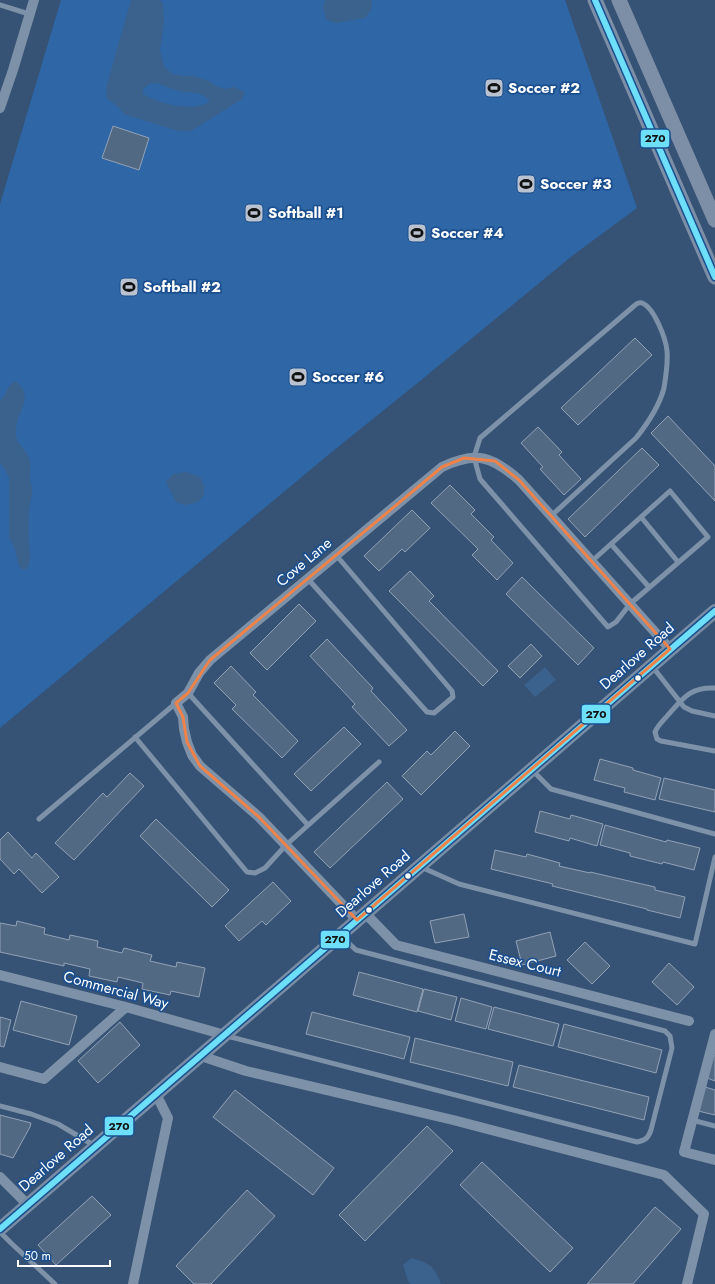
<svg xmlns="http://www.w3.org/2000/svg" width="715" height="1284" viewBox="0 0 715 1284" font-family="Jost,sans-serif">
  <rect width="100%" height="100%" fill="#365274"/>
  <path fill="#2f66a5" d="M61 0H565L637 208 572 256 420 381 333 451 0 728V204Z"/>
  <path fill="#3b618d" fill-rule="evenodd" d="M131 0H160L163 4 164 22 160 50 164 66 172 74 184 76H195L208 81 218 87 225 89 234 87 245 92 242 99 191 131H178L124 114 118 107 107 98 106 88ZM156 83C163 85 170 88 178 91 191 94 199 89 210 101 194 113 159 104 143 94V89L149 84Z
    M325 0H372L371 10 365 18 335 23 326 19 323 6Z
    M16 381C36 400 16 409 16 431 15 445 25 447 29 458 31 465 30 472 30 479 30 483 33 487 32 491 32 497 30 503 29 509 29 520 28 532 29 543 29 550 31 557 29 564 28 568 26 569 23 570L19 566 15 549 9 537V477L0 462V402L10 385Z
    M186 472 200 477 204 485V495L198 502 185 505 176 502 166 482 173 474Z
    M545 667 556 680 535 697 524 685Z
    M411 1258C429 1263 434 1265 441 1284H411L408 1281 403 1265Z"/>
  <path fill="#526984" stroke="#92a2b6" d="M113 126 149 138 139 170 102 158Z
    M635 338 652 355 578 425 561 408Z
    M668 416 715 466V501L651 433Z
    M538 427 562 452 559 455 581 479 564 495 540 469 543 467 521 443Z
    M642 448 659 465 585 537 568 519Z
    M450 485 475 510 471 514 494 537 491 540 513 563 497 580 472 555 478 549 431 503Z
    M412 510 430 528 405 552 402 549 379 571 364 556Z
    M410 571 434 596 429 601 498 671 483 686 389 591Z
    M522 577 594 648 578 665 506 594Z
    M299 604 316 621 267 670 250 653Z
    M327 639 373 688 371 691 407 730 389 746 352 707 355 704 310 656Z
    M531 644 542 656 520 678 508 666Z
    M231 666 256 692 253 695 298 741 282 758 232 709 236 705 214 683Z
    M344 727 361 744 311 791 294 774Z
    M455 731 470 746 421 795 402 776 427 751 431 755Z
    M600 759 633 768V770L661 778 655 800 624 792 625 788 594 780Z
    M130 773 144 786 74 860 55 843 103 793 107 797Z
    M664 778 715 790V812L659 799Z
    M387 782 403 799 330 868 314 852Z
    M540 811 570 819 571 815 603 824 597 846 570 838 569 841 535 832Z
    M156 819 229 890 212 907 140 836Z
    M605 825 666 842 667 840 700 848 694 870 663 862 662 864 630 856V853L600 845Z
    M8 832 32 858 36 853 59 877 42 893 19 869 14 874 0 859V840Z
    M495 850 526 857 527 854 560 863 559 866 590 873V872L655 887V890L685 897 680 918 647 910V909L552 886 553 884 491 869Z
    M273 882 291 901 266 925 262 921 239 941 225 926Z
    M464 914 469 937 435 943 430 921Z
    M17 921 45 928 44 934 69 940 70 935 98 941 97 947 122 953 124 948 152 955 150 961 176 967 177 962 205 968 199 997 171 991 170 995 142 989 143 983 118 977 117 982 89 976 90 969 64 963V966L0 952V923L16 926Z
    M550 932 556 956 522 965 516 941Z
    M585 942 610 966 592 984 567 960Z
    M669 963 694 987 677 1005 652 982Z
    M359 972 423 989 417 1012 353 995Z
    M424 989 457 997 451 1020 418 1011Z
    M461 998 492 1007 486 1029 455 1021Z
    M21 1001 77 1016 69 1045 13 1030Z
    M494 1007 559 1024 553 1046 488 1029Z
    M312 1012 410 1037 404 1059 306 1034Z
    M0 1017 11 1020 4 1047 0 1046Z
    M120 1022 140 1045 98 1083 78 1061Z
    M564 1024 662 1050 656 1073 558 1047Z
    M415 1038 513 1062 508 1086 410 1062Z
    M713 1055 715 1056V1081L707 1078Z
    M519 1065 649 1097 644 1120 513 1087Z
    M705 1087 715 1090V1115L698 1111Z
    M235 1090 334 1168 313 1195 213 1117Z
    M0 1115 31 1123 30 1127 13 1158 0 1154Z
    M427 1126 453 1151 365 1241 339 1215Z
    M482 1162 573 1248 550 1272 460 1185Z
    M247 1190 275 1216 211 1284H194L176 1266Z
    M92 1196 111 1215 56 1265 38 1245Z
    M655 1207 681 1229 633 1284H587Z"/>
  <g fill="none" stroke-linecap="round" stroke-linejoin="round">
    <path stroke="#7d92a8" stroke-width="5" d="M0 5 29 14
      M551 516 636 438C648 423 659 407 664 388 666 376 668 363 667 351 666 339 654 307 642 303 638 302 636 304 634 306L480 438 474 457 480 479 608 627 616 622 630 604 708 537 670 491 592 561
      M641 517 678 562
      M611 544 649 587
      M308 579 427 712 434 713 453 697 452 691 336 555
      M652 666 684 707 692 711 715 716
      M715 688C690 687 683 698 668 715 663 721 658 725 655 732L657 739 661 741 715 751
      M188 693 308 825
      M135 737 247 872 255 873 265 868 286 845 379 762
      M532 770 551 789 715 834
      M39 819 176 703
      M421 867 459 884 695 944 715 857
      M227 1036 637 1142C646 1140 648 1138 651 1130L672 1048 670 1036 665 1031 356 950 341 936
      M0 1106 31 1114 58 1124 95 1146
      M692 1120 715 1126
      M0 1232 11 1243 55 1284"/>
    <path stroke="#7d92a8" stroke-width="10" d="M0 108 13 70 34 0
      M365 913 396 945 689 1021
      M357 920 259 817 200 766 192 755 187 742 184 729 183 717 176 703 188 693 199 673 210 660 442 467C476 451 492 456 519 480L670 649
      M0 975 126 1007 225 1035
      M715 1034 684 1152 715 1160
      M201 1056 246 1071 453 1120 664 1175 704 1214 687 1284
      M0 1067 44 1079 126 1007
      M0 1177 28 1205
      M133 1284 168 1118 156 1094"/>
    <path stroke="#798da4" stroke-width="14" d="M0 1229 715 611"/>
    <path stroke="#7d8ea7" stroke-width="15" d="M595 0 715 277
      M619 0 715 220"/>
    <defs>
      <path id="bus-1" d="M595 0 715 277
        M0 1229 715 611"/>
    </defs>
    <use href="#bus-1" stroke="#1b4f8f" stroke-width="9"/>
    <use href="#bus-1" stroke="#6ddff8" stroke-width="6"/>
  </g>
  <path fill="none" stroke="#ee8249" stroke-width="3" stroke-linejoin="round" d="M464 458 495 461 519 480 670 649 357 920 259 817 200 766 187 742 183 717 176 703 188 693 210 660 442 467Z"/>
  <defs>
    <symbol id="stadium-square" viewBox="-11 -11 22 22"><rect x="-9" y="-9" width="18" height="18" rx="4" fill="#b9c2ce" stroke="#1b4f8f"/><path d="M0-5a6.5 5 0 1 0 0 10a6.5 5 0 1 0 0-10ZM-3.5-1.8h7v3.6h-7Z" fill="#111"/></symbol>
  </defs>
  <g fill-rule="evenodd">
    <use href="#stadium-square" x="483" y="77" width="22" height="22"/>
    <use href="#stadium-square" x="515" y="173" width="22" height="22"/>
    <use href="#stadium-square" x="243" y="202" width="22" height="22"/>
    <use href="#stadium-square" x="406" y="222" width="22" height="22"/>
    <use href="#stadium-square" x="118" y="276" width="22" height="22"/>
    <use href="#stadium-square" x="287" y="366" width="22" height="22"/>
  </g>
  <g fill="#fff" stroke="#1b4f8f" stroke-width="1.5">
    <circle cx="638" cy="678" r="3.5"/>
    <circle cx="408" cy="876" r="3.5"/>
    <circle cx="369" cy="910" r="3.5"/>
  </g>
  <g text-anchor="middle" stroke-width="3.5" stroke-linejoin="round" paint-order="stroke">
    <g font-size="15" font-weight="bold" fill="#fff" stroke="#1b4f8f" text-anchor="start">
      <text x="508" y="93">Soccer #2</text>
      <text x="540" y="189">Soccer #3</text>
      <text x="268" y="218">Softball #1</text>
      <text x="431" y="238">Soccer #4</text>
      <text x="143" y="292">Softball #2</text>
      <text x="312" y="382">Soccer #6</text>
    </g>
    <g font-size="15" fill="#fff" stroke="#1b4f8f">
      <text transform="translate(304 562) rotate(-40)" y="5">Cove Lane</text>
      <text transform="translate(637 656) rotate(-41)" y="5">Dearlove Road</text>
      <text transform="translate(373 884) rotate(-41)" y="5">Dearlove Road</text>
      <text transform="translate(525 963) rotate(14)" y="5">Essex Court</text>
      <text transform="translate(116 990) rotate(15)" y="5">Commercial Way</text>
      <text transform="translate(56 1158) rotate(-41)" y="5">Dearlove Road</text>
    </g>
  </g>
  <g stroke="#1b4f8f" stroke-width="1.5">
    <rect x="640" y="129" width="30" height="19" rx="4" fill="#6ddff8"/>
    <rect x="581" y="704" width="30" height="20" rx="4" fill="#6ddff8"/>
    <rect x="320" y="930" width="30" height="19" rx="4" fill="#6ddff8"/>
    <rect x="104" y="1116" width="30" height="20" rx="4" fill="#6ddff8"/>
  </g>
  <g font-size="11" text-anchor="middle" font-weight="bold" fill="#111">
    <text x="655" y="142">270</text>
    <text x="596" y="718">270</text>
    <text x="335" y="943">270</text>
    <text x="119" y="1130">270</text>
  </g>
  <path d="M18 1260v6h92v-6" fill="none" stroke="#ffffff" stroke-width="2"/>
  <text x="24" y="1260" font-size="12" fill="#ffffff" stroke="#1b4f8f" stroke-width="3" paint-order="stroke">50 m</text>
</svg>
